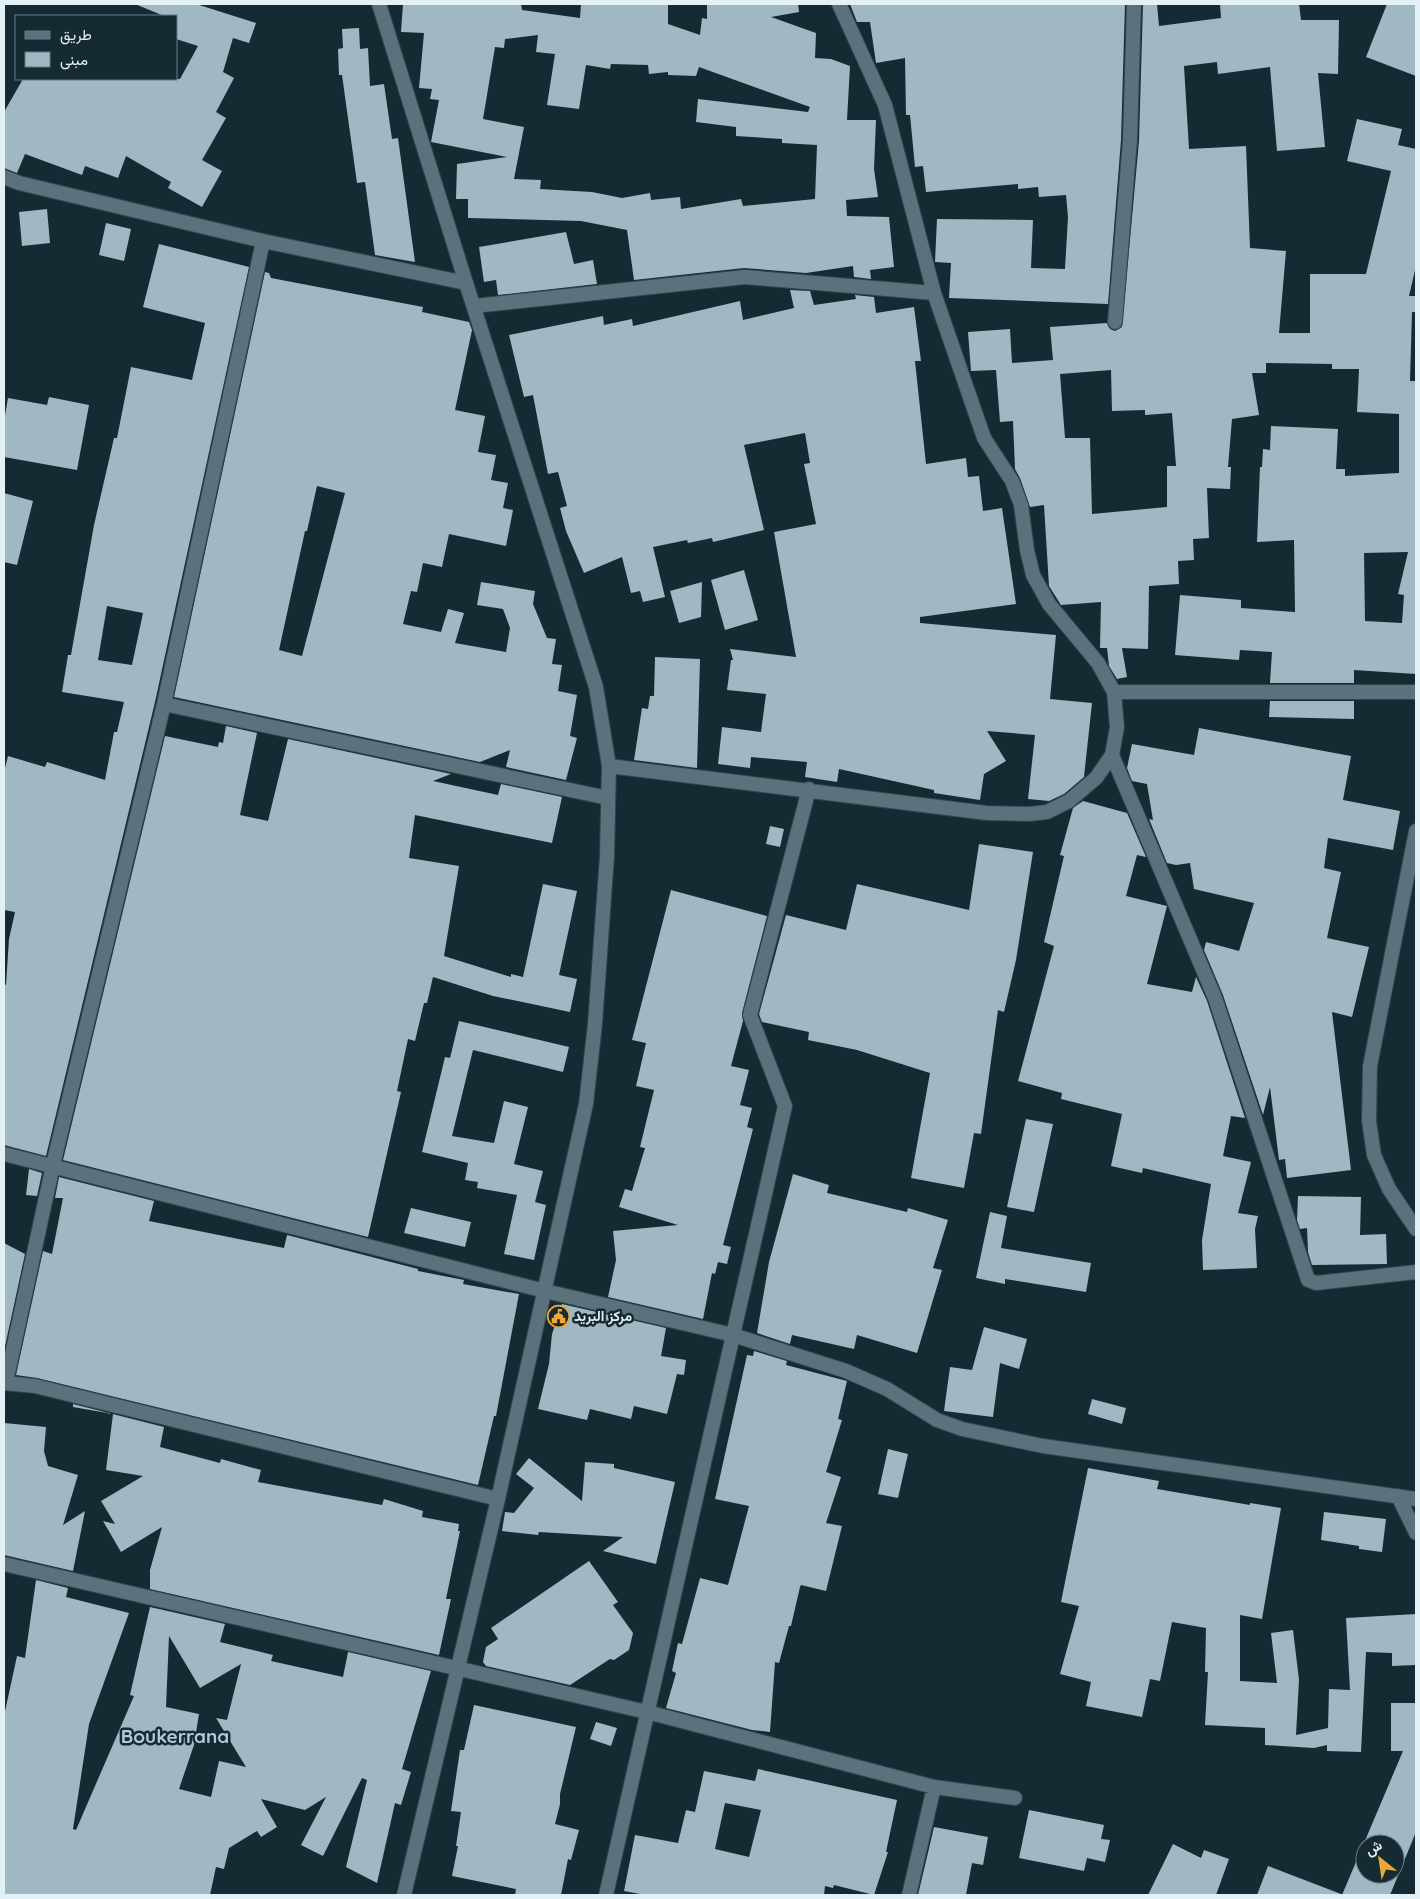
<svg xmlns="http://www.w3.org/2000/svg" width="1420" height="1899" viewBox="0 0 1420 1899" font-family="Quicksand,Vazirmatn,sans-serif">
  <rect width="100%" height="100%" fill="#162a33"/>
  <path fill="#9fb8c2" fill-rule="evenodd" d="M135 4H196L256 23 249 43 233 38 223 72 234 78 216 112 226 118 202 160 222 171 202 207 168 188 171 182 126 156 118 178 85 166 82 175 25 154 17 173 4 168V112L23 79H180L198 46 176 39V16H164Z
    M403 4H521L522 10 580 18 581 4H668V24L700 35 702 18 707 19V4H798L799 12 771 17 816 33 815 58 831 59 850 66 847 120H876L874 169 878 197 846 200 847 216 889 217 894 267 870 270 871 279 854 277 853 266 806 273 744 268 634 280 627 230 581 221 468 218V199H456L457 164 507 157 431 142 439 100 430 99 432 89 419 88 424 33 401 32ZM538 35 536 52 555 54 547 105 579 109 586 65 610 69 611 64 648 65 649 74 668 72V75L696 76 699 67 810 107 808 112 698 99 696 122 736 127V136L782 139V143L817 145 815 199 743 206 741 199 681 209 680 197 651 200 650 193 622 198 592 192 540 189 541 180 514 179 524 127 483 119 495 47 504 48 505 39Z
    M850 4H1125L1121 140 1108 304 949 298 951 263 935 262 937 219 1033 220 1031 268 1065 269 1068 217 1066 195 1039 197 1038 187 1018 189V184L926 192 923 166 915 167 910 115H906L905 58 876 63 870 22H857Z
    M1143 4H1157L1159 26 1221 18 1220 4H1299L1301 20H1339L1338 74 1318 73 1325 147 1277 151 1270 67 1218 74 1217 62 1184 66 1189 149 1246 146 1250 248 1286 251 1279 333H1310V274H1366L1391 171 1347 161 1357 119 1402 129 1398 145 1416 149V266L1409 296H1416V312H1412L1410 381H1416V674L1354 670V683H1270L1272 652 1240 650 1239 660 1175 655 1180 595 1241 600V608L1295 612 1294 540 1257 542 1260 467H1262L1263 449 1270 450 1271 426 1338 429 1336 469H1345V476L1399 473V414L1357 412 1359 369H1332V364L1266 363V373H1252L1259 415 1232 419 1228 467H1231L1230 489 1207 488 1209 538 1193 539 1194 560 1178 561 1179 584 1149 586 1148 649 1122 648 1127 677 1117 679 1109 666 1107 648H1100L1101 602 1061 605 1049 586 1044 505 1030 507 1020 478 1015 469 1013 421 1000 422 996 370 971 371 968 332 1010 329 1012 363 1053 360 1050 327 1107 323 1110 329 1115 331 1122 327 1139 141ZM1111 370 1112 411 1145 410V415L1172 413 1176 466H1167V507L1092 514 1090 438H1065L1060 374ZM1408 552 1398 594 1404 595 1402 623 1365 621 1364 553Z
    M1387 4H1416V76L1366 57Z
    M359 28 360 49 368 48 370 86 384 84 392 139 398 138 415 262 375 255 365 182 357 183 342 75H339L338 49 343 48 342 29Z
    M47 209 50 243 22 246 19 212Z
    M106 223 131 229 124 261 99 255Z
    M566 232 574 264 593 260 597 284 498 295 496 280 484 282 479 247Z
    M159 244 249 267 155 702 46 1156 4 1145V984L6 985 9 939 15 912 4 910V772L8 756 45 767 47 762 105 780 114 732H117L124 702 62 692 68 655H71L94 525 114 438H117L131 367 192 380 205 323 143 307ZM107 606 143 613 132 665 98 660Z
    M265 272 269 273 271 278 423 307 422 312 469 322 472 330 455 410 485 416 478 452 496 455 491 480 508 483 503 508 513 510 506 546 449 534 442 567 423 563 417 592 411 591 403 624 441 632 448 609 464 613 455 643 506 652 510 628 503 609 477 605 481 582 535 591 533 604 547 638 556 639 552 664 562 665 558 691 577 695 570 736 577 738 566 780 506 767 510 750 480 762 174 697ZM317 486 345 493 302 656 279 650 305 531H307Z
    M790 290 810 291 814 305 856 299 855 295 874 297 876 313 914 307 921 361H915L926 464 966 458 968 477 979 476 983 511 1002 508 1016 604 920 617V623L1056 635 1050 699 1092 703 1084 777 1064 794 1049 801 1028 799 1035 735 987 731 1006 761 984 774 980 800 934 793V790L839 769 837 782 805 777 807 762 751 757 750 768 718 764 722 727 761 732 766 694 727 690 731 660H733L730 649 796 657 774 532 816 524 804 464 810 463 805 433 744 445 764 530 713 542 712 538 688 543 687 540 653 547 665 597 643 602 640 591 631 593 622 557 584 573 566 531 560 508 567 506 558 472 548 474 533 395 524 397 509 335 603 316 604 325 632 319 633 326 740 301 743 320 794 308Z
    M49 397 89 405 77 470 4 457V421L8 398 47 405Z
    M4 493 33 501 17 565 4 562Z
    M744 570 758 620 725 630 711 580Z
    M702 582 701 617 679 623 670 591Z
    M655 657 700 659 697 768 634 760 642 708 648 709 650 696H654Z
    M1270 701H1354V719L1269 717Z
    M226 726 257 733 240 815 268 821 288 739 451 774 433 781 498 795 501 784 562 797 552 843 415 815 409 858 459 866 444 956 511 977V974L523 977 543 884 577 891 559 975 577 979 570 1012 493 996 433 977 427 1003H424L415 1041 408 1039 397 1091 401 1092 368 1237 63 1160 165 736 218 747 219 742 223 743Z
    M1199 728 1351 756 1343 800 1400 811 1393 850 1328 838 1324 868 1341 872 1327 938 1369 947 1352 1017 1332 1012 1351 1170 1287 1178 1285 1159 1279 1160 1270 1087 1263 1115 1223 995 1204 950 1206 942 1239 951 1254 903 1194 889 1190 863 1176 865 1167 863 1149 819 1153 820 1147 784 1132 781 1127 768 1132 744 1194 755Z
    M1083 801 1127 813 1146 857 1137 855 1126 896 1167 906 1147 984 1192 992 1196 977 1207 1001 1245 1118 1231 1116 1223 1156 1251 1162 1238 1213 1258 1216 1255 1229 1257 1268 1203 1270 1202 1240 1211 1184 1143 1168 1142 1173 1111 1166 1122 1114 1061 1099 1062 1093 1018 1081 1054 946 1044 942 1064 856 1060 855 1073 808Z
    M770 826 784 829 780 847 766 844Z
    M979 844 1033 852 1016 960 1004 1012 998 1010 981 1134 974 1133 964 1188 911 1178 930 1073 857 1050 808 1040 809 1032 762 1022 759 1014 786 915 846 930 857 884 969 910Z
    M671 890 767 916 742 1013 743 1021 731 1066 749 1070 740 1105 752 1108 747 1127 753 1129 723 1245 731 1247 727 1264 718 1262 715 1274 712 1273 703 1319 608 1297 616 1260 613 1231 678 1225 619 1207 625 1189 632 1191 645 1148 640 1147 654 1090 636 1086 646 1043 632 1040Z
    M459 1021 569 1047 563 1072 473 1050 452 1136 494 1143 504 1101 528 1107 514 1164 543 1171 535 1202 546 1205 534 1260 504 1254 517 1195 477 1188 478 1182 465 1180 468 1163 422 1152 445 1057 450 1058Z
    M1026 1119 1053 1124 1034 1212 1007 1207Z
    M29 1169 42 1173 37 1196 26 1195Z
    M793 1174 829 1185 827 1193 907 1212 908 1208 948 1220 933 1268 942 1270 917 1353 857 1335 854 1349 792 1335 790 1344 757 1333 769 1262Z
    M59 1177 154 1201 149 1221 284 1248 287 1235 418 1269V1271L464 1280 463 1284 519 1294 496 1416H494L478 1485 37 1378 16 1375 43 1251 52 1254 63 1198H55Z
    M1298 1196 1361 1197 1360 1235 1386 1234 1387 1264 1312 1265 1308 1252 1307 1228 1300 1229 1297 1220Z
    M411 1208 471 1222 465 1247 404 1233Z
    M990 1212 1007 1216 1001 1248 1091 1263 1086 1292 1005 1279V1284L976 1278Z
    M4 1243 25 1254 4 1351Z
    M562 1304 666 1328 661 1356 686 1360 684 1375 677 1374 667 1414 634 1406 631 1419 590 1409 587 1420 538 1409 549 1364 552 1334Z
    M984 1327 1027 1339 1019 1369 1000 1363 993 1417 944 1411 950 1367 972 1370Z
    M754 1351 787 1361 786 1365 847 1381 838 1419 842 1420 826 1472 841 1477 826 1523 842 1526 826 1591 801 1585 800 1587 791 1626H789L779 1663 775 1662 770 1732 752 1730 666 1708 676 1673 672 1671 678 1643 682 1644 700 1578 728 1585 749 1506 715 1499 747 1355 753 1356Z
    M1092 1399 1126 1408 1122 1424 1088 1414Z
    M73 1404 164 1427 160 1447 220 1463 221 1459 261 1470 258 1482 382 1505 384 1499 423 1511 422 1517 459 1524 458 1531H460L446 1599H451L439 1655 150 1589V1570L162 1527 121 1552 103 1521 115 1524 101 1501 143 1476 106 1470 113 1414 73 1407Z
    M4 1423 46 1427 44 1451 48 1466 78 1475 63 1525 85 1511 73 1571 4 1555Z
    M888 1449 908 1454 898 1498 878 1494Z
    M529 1458 582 1501 585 1462 614 1464V1468L675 1482 656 1564 603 1551 623 1537 539 1532 538 1535 502 1531 505 1512 514 1513 534 1488 516 1474Z
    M1088 1468 1159 1481 1157 1489 1250 1505V1503L1281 1508 1262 1619 1240 1615V1681L1277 1683 1271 1633 1293 1630 1299 1680 1296 1735 1328 1728 1329 1689 1350 1690 1346 1618 1416 1614V1665L1392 1666V1653L1366 1652 1361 1752 1327 1751V1745L1314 1748 1265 1745V1728L1205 1725 1208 1672H1205L1206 1628 1172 1622 1160 1681 1150 1679 1142 1717 1086 1706 1091 1682 1060 1674 1079 1606 1061 1602Z
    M1324 1512 1386 1519 1382 1552 1359 1549V1546L1321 1540Z
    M589 1561 618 1602 613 1605 633 1633 629 1650 614 1660 610 1659 570 1685 486 1666 483 1662 486 1647 498 1639 491 1628Z
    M36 1580 68 1588 66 1597 129 1613 89 1724 73 1829 76 1830 134 1696 130 1695 150 1607 225 1624 220 1642 273 1655 271 1661 343 1677 348 1652 431 1671 402 1769 411 1772 401 1805 395 1803 377 1883 346 1867 367 1780 362 1778 323 1856 301 1845 326 1797 305 1810 261 1799 277 1827 261 1837 257 1831 229 1848 224 1869 216 1867 210 1895H4V1716L17 1656 25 1658ZM169 1636 200 1688 241 1664 227 1720 216 1718 246 1767 219 1761 211 1797 179 1789 194 1745 199 1714 166 1707Z
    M1391 1703H1416V1832L1390 1895H1342L1403 1751H1391ZM1365 1844H1395V1874H1365Z
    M474 1705 576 1727 560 1794V1804L555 1824 579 1830 571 1860 568 1859 561 1895H515L516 1889 452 1876 458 1846H456L461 1812 451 1811 460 1750H464Z
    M596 1722 617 1728 611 1746 590 1739Z
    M758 1769 897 1800 886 1852H888L874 1895 834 1885 833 1888 825 1886 824 1895H645L624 1891 635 1835 678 1843 686 1810 695 1812 704 1771 755 1781ZM725 1803 761 1810 749 1857 715 1849Z
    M1029 1810 1104 1825 1101 1839 1110 1840 1105 1862 1087 1858 1084 1871 1019 1858Z
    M934 1827 988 1837 983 1865 972 1863 966 1895H918Z
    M1173 1844 1201 1858 1204 1850 1229 1859 1216 1895H1148Z
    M1268 1866 1341 1894V1895H1257Z"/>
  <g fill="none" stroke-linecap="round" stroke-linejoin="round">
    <defs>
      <path id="minor" d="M4 177 19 183 263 241 466 283
        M474 306 745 277 934 293
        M1115 322 1130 140 1134 4
        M1114 692H1416
        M164 704 608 798
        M1112 755 1215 998 1308 1280 1316 1283 1416 1272
        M609 766 987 813 1029 814 1047 812 1069 801 1096 778 1112 755 1117 727 1114 692 1098 663 1049 604 1033 575 1027 550 1021 505 1012 481 984 438 934 293 885 105 839 4
        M1416 831 1370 1066 1369 1121 1374 1155 1389 1189 1416 1229
        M4 1154 545 1291 733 1335 846 1371 887 1389 937 1420 962 1429 1043 1446 1416 1499
        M6 1382 53 1165 164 704 263 241
        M4 1383 35 1386 498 1499
        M1398 1496 1416 1533
        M4 1564 647 1712 934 1787 1015 1798
        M606 1895 785 1106 750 1015 809 789
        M909 1895 934 1787"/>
      <path id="tertiary" d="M379 4 466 283 596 687 609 766 607 856 595 1024 586 1104 498 1499 404 1895"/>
    </defs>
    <use href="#minor" stroke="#33444a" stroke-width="16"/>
    <use href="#tertiary" stroke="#33444a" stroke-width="16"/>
    <use href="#minor" stroke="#5b717b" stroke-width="14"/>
    <use href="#tertiary" stroke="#5b717b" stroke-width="14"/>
  </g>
  <defs>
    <symbol id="civic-ring" viewBox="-11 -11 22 22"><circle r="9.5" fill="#162a33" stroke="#eca93a" stroke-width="1.5"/><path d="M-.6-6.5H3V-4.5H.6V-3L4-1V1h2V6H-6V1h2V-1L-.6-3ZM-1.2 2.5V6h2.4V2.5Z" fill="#eca93a"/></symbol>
  </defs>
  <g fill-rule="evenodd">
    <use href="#civic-ring" x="546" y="1304" width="25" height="25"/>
  </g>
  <g text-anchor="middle" stroke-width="5" stroke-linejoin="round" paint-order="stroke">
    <g font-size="14" font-weight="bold" fill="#e3f0f5" stroke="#162a33" text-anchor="start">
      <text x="574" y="1321">مركز البريد</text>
    </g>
    <g font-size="19" font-weight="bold" fill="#b2cad5" stroke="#162a33">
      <text x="175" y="1743">Boukerrana</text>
    </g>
  </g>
  <rect width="1420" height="1899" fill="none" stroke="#e3f0f5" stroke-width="10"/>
  <rect x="15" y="15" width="162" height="65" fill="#162a33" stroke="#687981"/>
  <rect x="25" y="31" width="25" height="8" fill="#5b717b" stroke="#687981"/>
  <text x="60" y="40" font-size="15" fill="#e3f0f5">طريق</text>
  <rect x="25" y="52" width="25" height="15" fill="#9fb8c2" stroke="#687981"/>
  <text x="60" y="65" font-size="15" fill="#e3f0f5">مبنى</text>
  <g transform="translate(1380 1859) rotate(330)"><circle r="24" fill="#162a33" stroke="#687981"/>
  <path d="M0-4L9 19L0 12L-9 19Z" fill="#eca93a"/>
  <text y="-8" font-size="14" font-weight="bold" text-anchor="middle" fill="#e3f0f5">ش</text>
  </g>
</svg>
